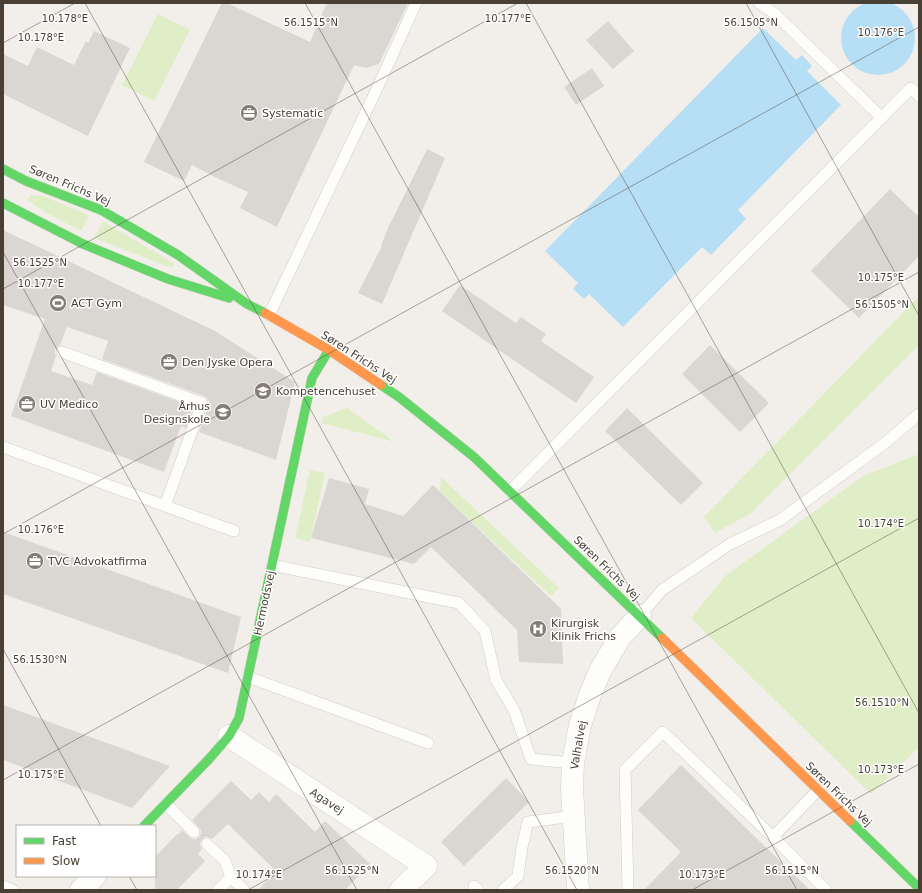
<svg xmlns="http://www.w3.org/2000/svg" width="922" height="893" viewBox="0 0 922 893" font-family="'DejaVu Sans',sans-serif">
  <rect width="100%" height="100%" fill="#f2efea"/>
  <path fill="#e0eec7" d="M158 14 190 30 154 101 122 85Z
    M31 195 43 196 89 215 82 230H79L50 215 27 200Z
    M103 221 175 264 171 268 97 239 96 234Z
    M919 296V345L750 514 715 533 704 517Z
    M347 408 395 442 321 423 323 417Z
    M919 454V747L871 794 691 618 725 576 863 476Z
    M310 470 325 473 310 542 295 538Z
    M441 477 559 588 551 596 440 492Z"/>
  <path fill="#b6def4" d="M841 38a37 37 0 1 1 74 0a37 37 0 1 1-74 0Z
    M763 28 796 60 802 55 812 66 807 71 841 105 738 210 746 219 711 255 702 247 623 327 589 294 584 299 573 289 578 283 545 251Z"/>
  <path fill="#dad6d1" d="M222 3H227L310 42 327 3H408L379 64 366 68 354 65 277 227 240 208 248 192 219 179 192 165 184 181 144 162Z
    M608 21 634 51 613 69 586 40Z
    M94 31 130 48 88 136 3 94V54L28 66 37 47 74 65 86 41 88 43Z
    M592 68 604 86 576 105 564 87Z
    M427 149 445 158 382 304 358 293 382 246H381L388 228Z
    M890 189 919 217V256L859 318 811 271Z
    M3 230 215 331 295 382 276 460 199 432 209 405V401L207 398 204 396 102 359 108 341 67 327 60 345 57 347 55 350V354L56 356 51 371 92 385 97 372 193 407 186 428 181 426 164 472 11 416 45 319 3 305Z
    M460 285 516 323 521 317 546 334 541 341 594 377 576 403 442 311Z
    M710 345 769 403 740 432 682 374Z
    M627 408 703 483 681 505 605 431Z
    M329 478 369 489 365 504 403 516 433 485 561 609 563 664 519 662 517 630 431 547 414 564 311 538Z
    M3 532 241 617 228 673 3 594Z
    M3 705 170 766 132 808 3 760Z
    M681 765 810 890H644L681 852 638 810Z
    M506 778 529 802 464 866 441 842Z
    M231 781 251 800 259 792 269 802 276 794 315 832 325 821 370 864 345 890H258L276 871 228 824 212 839 208 837H205L202 840 200 843V846L202 849 198 854 205 861 177 890H155V857L177 834 178 835 182 830 192 839H196L199 837 201 833V830L192 820Z"/>
  <g fill="none" stroke-linecap="round" stroke-linejoin="round">
    <defs>
      <path id="lane" d="M759 3 774 13 882 118
        M269 315 375 93 416 3
        M62 352 202 403 165 506
        M3 447 234 531
        M510 491 911 88 919 96
        M272 565 459 603 485 631 496 680 514 710 531 759 573 763
        M640 616 662 590 730 544 780 520 885 443 919 414
        M248 677 428 743
        M166 804 194 832
        M773 837 826 890
        M207 844 225 861 231 877 244 890
        M3 886 13 890
        M474 886 478 890
        M218 890 231 877
        M503 890 518 876 522 847 528 822 574 816
        M628 890 625 770 663 732 773 837 818 790"/>
      <path id="street" d="M229 736 426 866 401 890
        M81 890 95 876
        M578 890 572 788 573 763 580 725 590 695 600 671 620 637 640 616"/>
      <path id="fast" d="M3 169 26 181 101 210 178 255 247 304 265 313
        M3 203 83 244 168 279 229 298
        M381 385 399 397 474 457 662 638
        M850 821 919 888
        M144 826 209 759 229 736 239 718 312 378 329 350"/>
      <path id="slow" d="M265 313 329 350 381 385
        M662 638 850 821"/>
    </defs>
    <use href="#lane" stroke="#d0cdc7" stroke-width="12"/>
    <use href="#street" stroke="#d0cdc7" stroke-width="23"/>
    <use href="#fast" stroke="#d4cec1" stroke-width="10"/>
    <use href="#slow" stroke="#d4cec1" stroke-width="10"/>
    <use href="#lane" stroke="#fdfdfc" stroke-width="11"/>
    <use href="#street" stroke="#fdfdfc" stroke-width="22"/>
    <use href="#fast" stroke="#63d668" stroke-width="9"/>
    <use href="#slow" stroke="#ff974d" stroke-width="9"/>
  </g>
  <path fill="none" stroke="#494035" stroke-width="1" stroke-opacity="0.45" d="M85 3 577 890M305 3 797 890M526 3 919 713M746 3 919 316M3 43 75 3M3 252 357 890M3 289 518 3M3 534 919 27M3 649 101 826M3 780 919 272M129 876 137 890M248 890 919 518M692 890 919 764"/>
  <defs>
    <symbol id="office-disc" viewBox="-11 -11 22 22"><circle r="9.5" fill="#847d74" stroke="#fff"/><path d="M-6-3h4V-5.5h4V-3h4V5H-6ZM-1-4.5V-3h2v-1.5ZM-6 0V1H6V0Z" fill="#fff"/></symbol>
    <symbol id="stadium-disc" viewBox="-11 -11 22 22"><circle r="9.5" fill="#847d74" stroke="#fff"/><path d="M0-5a6.5 5 0 1 0 0 10a6.5 5 0 1 0 0-10ZM-3.5-1.8h7v3.6h-7Z" fill="#fff"/></symbol>
    <symbol id="university-disc" viewBox="-11 -11 22 22"><circle r="9.5" fill="#847d74" stroke="#fff"/><path d="M0-5L7-2L0 1L-7-2ZM-4 1L0 2.5L4 1V4Q0 6-4 4Z" fill="#fff"/></symbol>
    <symbol id="school-disc" viewBox="-11 -11 22 22"><circle r="9.5" fill="#847d74" stroke="#fff"/><path d="M0-5L7-2L0 1L-7-2ZM-4 1L0 2.5L4 1V4Q0 6-4 4Z" fill="#fff"/></symbol>
    <symbol id="hospital-disc" viewBox="-11 -11 22 22"><circle r="9.5" fill="#847d74" stroke="#fff"/><path d="M-5-5h3v3.5h4V-5h3V5h-3V1.5h-4V5h-3Z" fill="#fff"/></symbol>
  </defs>
  <g fill-rule="evenodd">
    <use href="#office-disc" x="239" y="103" width="20" height="20"/>
    <use href="#stadium-disc" x="48" y="293" width="20" height="20"/>
    <use href="#office-disc" x="159" y="352" width="20" height="20"/>
    <use href="#university-disc" x="253" y="381" width="20" height="20"/>
    <use href="#office-disc" x="17" y="394" width="20" height="20"/>
    <use href="#school-disc" x="213" y="402" width="20" height="20"/>
    <use href="#office-disc" x="25" y="551" width="20" height="20"/>
    <use href="#hospital-disc" x="528" y="619" width="20" height="20"/>
  </g>
  <g text-anchor="middle" stroke-width="3" stroke-linejoin="round" paint-order="stroke">
    <g font-size="11" fill="#494035" stroke="#fff" text-anchor="start">
      <text x="262" y="117">Systematic</text>
      <text x="71" y="307">ACT Gym</text>
      <text x="182" y="366">Den Jyske Opera</text>
      <text x="276" y="395">Kompetencehuset</text>
      <text x="40" y="408">UV Medico</text>
      <text x="210" y="410" text-anchor="end">Århus<tspan x="210" dy="13">Designskole</tspan></text>
      <text x="48" y="565">TVC Advokatfirma</text>
      <text x="551" y="627">Kirurgisk<tspan x="551" dy="13">Klinik Frichs</tspan></text>
    </g>
    <g font-size="11" fill="#494035" stroke="#fff">
      <text transform="translate(70 185) rotate(23)" y="4">Søren Frichs Vej</text>
      <text transform="translate(359 357) rotate(33)" y="4">Søren Frichs Vej</text>
      <text transform="translate(607 568) rotate(44)" y="4">Søren Frichs Vej</text>
      <text transform="translate(264 603) rotate(-78)" y="4">Hermodsvej</text>
      <text transform="translate(578 745) rotate(-80)" y="4">Valhalvej</text>
      <text transform="translate(839 794) rotate(44)" y="4">Søren Frichs Vej</text>
      <text transform="translate(327 801) rotate(33)" y="4">Agavej</text>
    </g>
  </g>
  <g font-size="10" text-anchor="middle" fill="#494035" stroke="#fff" stroke-width="3" stroke-linejoin="round" paint-order="stroke">
    <text x="65" y="22">10.178°E</text>
    <text x="508" y="22">10.177°E</text>
    <text x="311" y="26">56.1515°N</text>
    <text x="751" y="26">56.1505°N</text>
    <text x="881" y="36">10.176°E</text>
    <text x="41" y="41">10.178°E</text>
    <text x="40" y="266">56.1525°N</text>
    <text x="881" y="281">10.175°E</text>
    <text x="41" y="287">10.177°E</text>
    <text x="882" y="308">56.1505°N</text>
    <text x="881" y="527">10.174°E</text>
    <text x="41" y="533">10.176°E</text>
    <text x="40" y="663">56.1530°N</text>
    <text x="882" y="706">56.1510°N</text>
    <text x="881" y="773">10.173°E</text>
    <text x="41" y="778">10.175°E</text>
    <text x="352" y="874">56.1525°N</text>
    <text x="572" y="874">56.1520°N</text>
    <text x="792" y="874">56.1515°N</text>
    <text x="259" y="878">10.174°E</text>
    <text x="702" y="878">10.173°E</text>
  </g>
  <rect width="922" height="893" fill="none" stroke="#494035" stroke-width="8"/>
  <rect x="16" y="825" width="140" height="52" fill="#ffffff" stroke="#b6b3ae"/>
  <rect x="24" y="838" width="20" height="6" fill="#63d668" stroke="#b6b3ae"/>
  <text x="52" y="845" font-size="12" fill="#494035">Fast</text>
  <rect x="24" y="858" width="20" height="6" fill="#ff974d" stroke="#b6b3ae"/>
  <text x="52" y="865" font-size="12" fill="#494035">Slow</text>
</svg>
